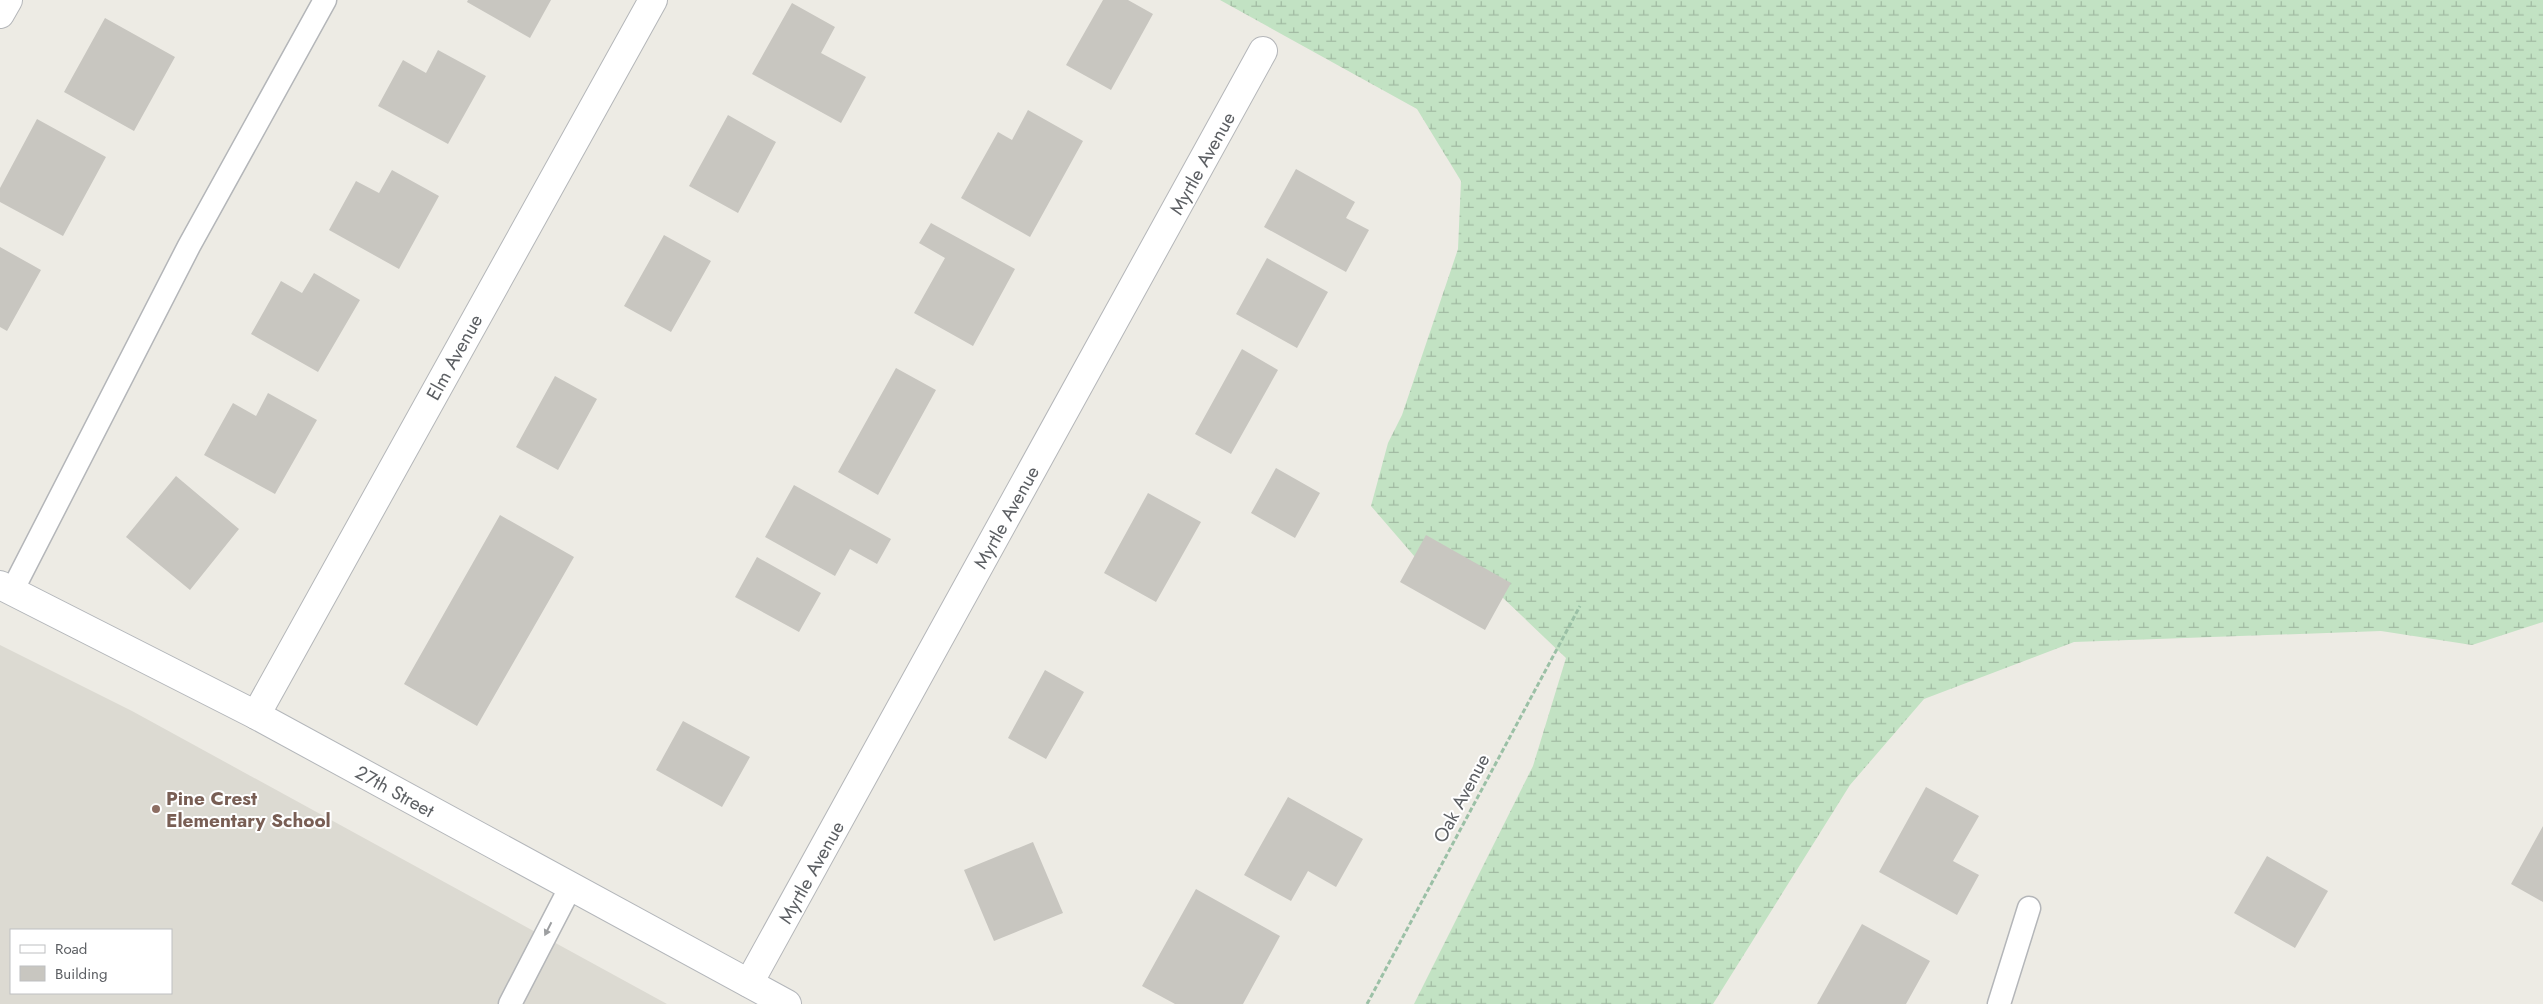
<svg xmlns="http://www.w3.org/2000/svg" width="2543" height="1004" viewBox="0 0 2543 1004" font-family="Jost,sans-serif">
  <defs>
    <pattern id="wetland-marsh" width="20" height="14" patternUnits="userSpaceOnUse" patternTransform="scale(1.25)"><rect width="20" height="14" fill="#c2e2c3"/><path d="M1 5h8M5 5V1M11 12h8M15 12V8" fill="none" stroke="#a1baa2"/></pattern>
  </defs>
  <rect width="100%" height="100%" fill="#edebe4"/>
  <path fill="#dcdad2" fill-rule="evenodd" d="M0 645 132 711 667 1004H0ZM11 930H171V993H11Z"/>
  <path fill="url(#wetland-marsh)" d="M1220 0H2543V622L2472 645 2381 631 2074 642 1924 699 1850 785 1713 1004H1414L1533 766 1566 658 1501 596 1415 557 1371 506 1388 443 1402 415 1458 249 1461 181 1417 109Z"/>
  <path fill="#c8c6c0" d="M468 0H551L530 38 467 2Z
    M1103 0H1128L1153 14 1111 90 1066 65Z
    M792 3 835 27 821 53 866 77 841 123 752 74Z
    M105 18 175 57 134 131 64 92Z
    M438 50 486 76 448 144 378 106 403 60 426 73Z
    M1028 110 1083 141 1030 237 961 198 998 132 1012 140Z
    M728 115 776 142 738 213 689 186Z
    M37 119 106 157 63 236 0 202V188Z
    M1296 169 1355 202 1346 218 1369 230 1346 272 1264 227Z
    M392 170 439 196 399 269 329 230 356 181 379 193Z
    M931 223 1015 269 973 346 914 313 945 258 919 243Z
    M664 235 711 261 671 332 624 306Z
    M0 247 41 270 7 331 0 327Z
    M1267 258 1328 292 1297 348 1236 314Z
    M314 273 360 300 318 372 251 334 281 281 302 293Z
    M1242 349 1278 370 1231 454 1195 434Z
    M896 368 936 390 878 495 838 472Z
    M555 376 597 399 558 470 516 447Z
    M268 393 317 420 275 494 204 455 233 403 256 416Z
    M1276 468 1320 493 1295 538 1251 513Z
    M176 476 239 529 190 590 126 537Z
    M794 485 891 539 877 564 850 549 835 576 765 537Z
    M1148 493 1201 522 1156 602 1104 573Z
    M500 515 574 557 477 726 404 684Z
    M1426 535 1511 583 1485 630 1400 582Z
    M757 557 821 593 799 632 735 597Z
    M1045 670 1084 692 1046 759 1008 738Z
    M683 721 750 757 722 807 656 770Z
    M1926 787 1979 816 1953 861 1979 875 1957 915 1879 872Z
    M1288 797 1363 839 1336 887 1308 871 1291 901 1244 875Z
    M2543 826V902L2511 884Z
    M1033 842 1063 913 994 941 964 870Z
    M2267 856 2328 891 2295 948 2234 913Z
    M1196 889 1280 936 1243 1004H1175L1142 986Z
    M1862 924 1930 961 1906 1004H1817Z"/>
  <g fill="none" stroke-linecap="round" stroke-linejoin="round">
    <defs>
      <path id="service" d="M12 591 189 246 325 0
        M510 1004 571 886
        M1999 1004 2029 908"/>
      <path id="minor" d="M0 14 8 0
        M256 715 653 0
        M749 983 1263 51"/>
      <path id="secondary" d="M0 585 256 715 787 1004"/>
    </defs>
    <use href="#service" stroke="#b4b6b9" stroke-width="25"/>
    <use href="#minor" stroke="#b4b6b9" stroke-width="30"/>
    <use href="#secondary" stroke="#b3b6ba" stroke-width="30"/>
    <path stroke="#9bc0a6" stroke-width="3" stroke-dasharray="5 2.5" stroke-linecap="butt" d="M1367 1004 1580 606"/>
    <use href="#service" stroke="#fff" stroke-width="22"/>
    <use href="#minor" stroke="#fff" stroke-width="28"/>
    <use href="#secondary" stroke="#fff" stroke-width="28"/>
  </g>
  <defs><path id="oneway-solid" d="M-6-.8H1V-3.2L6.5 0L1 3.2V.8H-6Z" transform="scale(1.25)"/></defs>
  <use fill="#9d9fa1" href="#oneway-solid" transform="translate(548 929) rotate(117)"/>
  <circle fill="#8d6e63" stroke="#fff" stroke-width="2" cx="156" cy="809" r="5"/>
  <g text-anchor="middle" stroke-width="4" stroke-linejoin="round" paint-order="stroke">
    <g font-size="19" fill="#5c5f63" stroke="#fff">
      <text transform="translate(1202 163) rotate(-61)" y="7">Myrtle Avenue</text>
      <text transform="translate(454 357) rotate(-61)" y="7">Elm Avenue</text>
      <text transform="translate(1006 517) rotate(-61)" y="7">Myrtle Avenue</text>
      <text transform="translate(395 791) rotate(29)" y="7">27th Street</text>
      <text transform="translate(1461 798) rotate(-62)" y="7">Oak Avenue</text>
      <text transform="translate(811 872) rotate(-61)" y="7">Myrtle Avenue</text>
    </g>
    <g font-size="19" font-weight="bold" fill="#785e54" stroke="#fff" text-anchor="start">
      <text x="166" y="805">Pine Crest<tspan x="166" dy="22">Elementary School</tspan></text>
    </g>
  </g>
  <rect x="10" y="929" width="162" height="65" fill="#ffffff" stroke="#bebfc1"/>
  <rect x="20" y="945" width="25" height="8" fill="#ffffff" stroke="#bebfc1"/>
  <text x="55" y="954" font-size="15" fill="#5c5f63">Road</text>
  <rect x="20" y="966" width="25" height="15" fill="#c8c6c0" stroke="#bebfc1"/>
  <text x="55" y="979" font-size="15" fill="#5c5f63">Building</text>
</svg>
